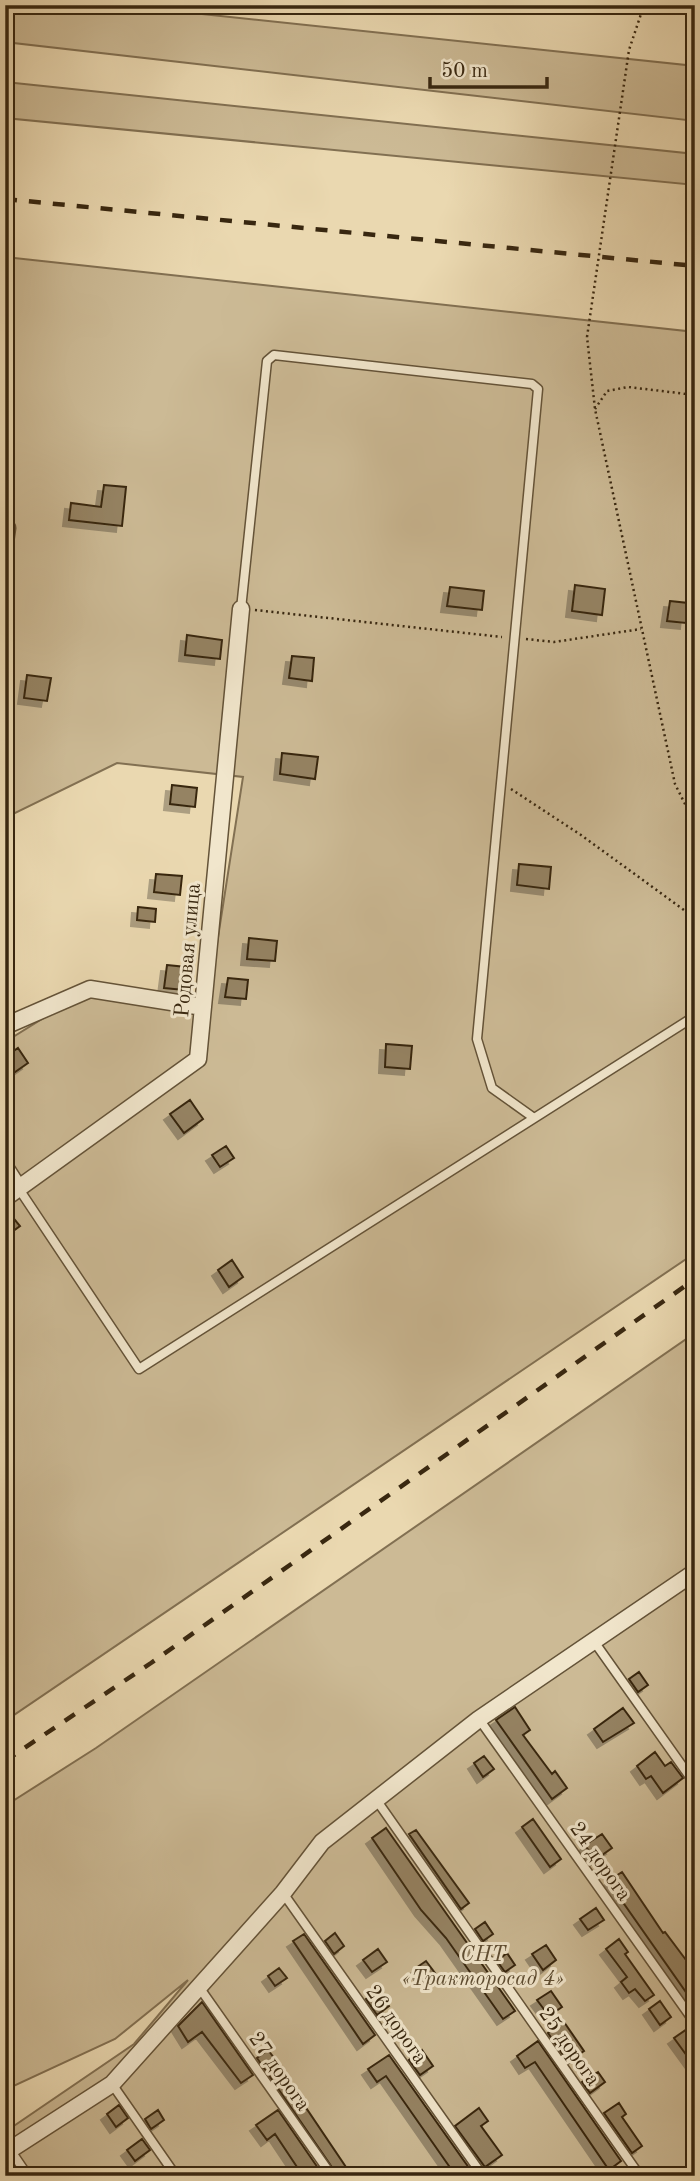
<svg xmlns="http://www.w3.org/2000/svg" width="700" height="2181" viewBox="0 0 700 2181" font-family="'Old Standard TT',serif">
  <defs>
    <filter id="shadow"><feDropShadow dx="-6" dy="6" stdDeviation="0" flood-color="#0004"/></filter>
  </defs>
  <rect width="100%" height="100%" fill="#ead8b0"/>
  <filter id="stains"><feTurbulence type="fractalNoise" baseFrequency=".00286" numOctaves="4"/><feColorMatrix values="0 0 0 0 .2 0 0 0 0 .09 0 0 0 0 .02 0 0 0 .5 -.17"/></filter>
  <radialGradient id="worn" r=".72"><stop offset=".6" stop-color="#630" stop-opacity="0"/><stop offset="1" stop-color="#630" stop-opacity=".3"/></radialGradient>
  <path fill="#ccba95" stroke="#827052" stroke-width="2" d="M5 5H117L695 66V121L5 42Z
    M5 82 695 154V185L5 118Z
    M5 257 695 332V1253L5 1721V1042L90 989 207 1008 243 777 117 763 5 818Z
    M695 1333V2176H5V2132L134 2044 188 1980 115 2039 5 2090V1806L96 1748Z"/>
  <path fill="#958363" stroke="#382710" stroke-width="2" filter="url(#shadow)" d="M104 485 126 487 122 526 69 520 71 503 101 507Z
    M575 585 605 589 602 615 572 611Z
    M450 587 484 591 482 610 447 606Z
    M670 601 688 603 686 623 667 621Z
    M187 635 222 640 220 659 185 655Z
    M292 656 314 658 312 681 289 678Z
    M27 675 51 678 47 701 24 698Z
    M282 753 318 757 315 779 280 774Z
    M172 785 197 788 195 807 170 804Z
    M519 864 551 867 549 889 517 885Z
    M156 874 182 876 180 895 154 892Z
    M138 907 156 909 155 922 137 920Z
    M249 938 277 941 275 961 247 959Z
    M167 965 186 967 184 990 164 988Z
    M228 978 248 980 246 999 225 997Z
    M386 1044 412 1046 410 1069 385 1067Z
    M18 1048 28 1063 5 1079V1057Z
    M190 1100 203 1119 184 1133 170 1114Z
    M226 1146 234 1158 220 1167 212 1155Z
    M5 1208 20 1226 5 1237Z
    M232 1260 243 1277 229 1287 218 1270Z
    M639 1672 648 1685 638 1692 629 1679Z
    M515 1707 530 1730 523 1735 552 1774 555 1771 567 1788 552 1799 496 1720Z
    M623 1708 634 1723 603 1742 594 1729Z
    M655 1752 665 1766 671 1762 683 1778 663 1793 651 1776 646 1779 637 1766Z
    M484 1756 494 1769 483 1777 474 1763Z
    M533 1819 561 1859 550 1867 522 1827Z
    M386 1828 515 2011 503 2019 446 1938 421 1910 372 1838Z
    M416 1830 469 1903 461 1909 409 1834Z
    M602 1834 612 1848 595 1860 585 1845Z
    M622 1872 663 1933 665 1932 695 1972V2005L608 1881Z
    M596 1908 604 1920 588 1930 580 1919Z
    M485 1922 493 1934 483 1941 475 1929Z
    M335 1933 344 1946 334 1954 325 1941Z
    M304 1934 375 2035 363 2044 293 1941Z
    M619 1939 628 1952 625 1954 654 1995 645 2001 635 1989 629 1993 621 1982 627 1977 606 1949Z
    M546 1945 556 1960 543 1970 532 1954Z
    M378 1949 387 1962 372 1972 363 1960Z
    M507 1953 515 1965 505 1972 497 1961Z
    M426 1961 435 1973 424 1980 416 1968Z
    M279 1968 287 1978 275 1986 268 1976Z
    M378 1991 389 2006 377 2015 366 1999Z
    M551 1991 562 2007 549 2016 537 2000Z
    M660 2001 671 2017 660 2025 649 2009Z
    M202 2002 253 2075 241 2083 202 2032 188 2042 178 2026Z
    M564 2022 584 2051 568 2062 548 2033Z
    M690 2027 695 2029V2067L674 2038Z
    M538 2041 621 2161 609 2170 535 2062 525 2068 517 2056Z
    M268 2050 288 2076 286 2078 352 2176H338L257 2058Z
    M422 2050 433 2066 420 2075 409 2060Z
    M389 2055 474 2175 473 2176H456L386 2076 377 2082 368 2069Z
    M598 2072 605 2082 590 2093 582 2082Z
    M619 2103 626 2114 622 2117 642 2146 632 2153 604 2113Z
    M119 2105 128 2118 116 2127 107 2114Z
    M479 2108 488 2121 481 2126 502 2155 485 2167 455 2126Z
    M158 2110 164 2120 151 2129 145 2119Z
    M278 2110 318 2168 306 2176H303L275 2134 267 2140 256 2125Z
    M142 2139 150 2150 135 2161 127 2150Z"/>
  <g fill="none" stroke-linecap="round" stroke-linejoin="round">
    <defs>
      <path id="service" d="M241 609 267 361 274 355 532 384 538 389 477 1039 492 1088 534 1118
        M19 1189 139 1369 695 1016
        M593 1640 695 1784
        M479 1719 695 2023
        M375 1798 640 2176
        M283 1893 483 2176
        M199 1987 332 2176
        M112 2084 176 2176
        M11 2151 28 2176"/>
      <path id="minor" d="M5 542 7 528
        M5 1026 90 989 203 1007
        M5 1167 19 1189
        M5 1198 198 1059 241 609
        M5 2153 112 2084 283 1893 322 1842 479 1719 695 1572"/>
    </defs>
    <use href="#service" stroke="#645338" stroke-width="11"/>
    <use href="#minor" stroke="#645338" stroke-width="19"/>
    <path stroke="#382710" stroke-width="2.5" stroke-dasharray="2 3.5" stroke-linecap="butt" d="M644 5 629 50 587 337 595 409 675 784 695 824
      M595 409 607 391 628 387 695 395
      M255 610 502 637
      M526 639 554 642 641 629
      M511 789 581 835 695 918"/>
    <use href="#service" stroke="#f1e6cc" stroke-width="8"/>
    <use href="#minor" stroke="#f1e6cc" stroke-width="16"/>
    <path stroke="#382710" stroke-width="4.5" stroke-dasharray="12 12" stroke-linecap="butt" d="M5 199 695 266
      M5 1761 151 1663 695 1279"/>
  </g>
  <g text-anchor="middle" stroke-width="6" stroke-linejoin="round" paint-order="stroke">
    <g font-size="21" fill="#382710" stroke="#f1e6cc">
      <text transform="translate(187 950) rotate(-85)" y="7">Родовая улица</text>
      <text transform="translate(601 1861) rotate(55)" y="7">24 дорога</text>
      <text transform="translate(397 2024) rotate(55)" y="7">26 дорога</text>
      <text transform="translate(570 2046) rotate(55)" y="7">25 дорога</text>
      <text transform="translate(280 2071) rotate(55)" y="7">27 дорога</text>
    </g>
    <g font-size="21" font-style="italic" fill="#5d4c31" stroke="#f1e6cc">
      <text x="483" y="1961">СНТ<tspan x="483" dy="24">«Тракторосад 4»</tspan></text>
    </g>
  </g>
  <rect width="700" height="2181" fill="none" stroke="#ead8b0" stroke-width="28"/>
  <rect x="7" y="7" width="686" height="2167" fill="none" stroke="#382710" stroke-width="3.5"/>
  <rect x="14" y="14" width="672" height="2153" fill="none" stroke="#382710" stroke-width="2"/>
  <path d="M430 77v10h117v-10" fill="none" stroke="#382710" stroke-width="3.5"/>
  <text x="441" y="77" font-size="21" fill="#382710" stroke="#f1e6cc" stroke-width="5" paint-order="stroke">50 m</text>
  <rect width="100%" height="100%" filter="url(#stains)"/>
  <rect width="100%" height="100%" fill="url(#worn)"/>
</svg>
